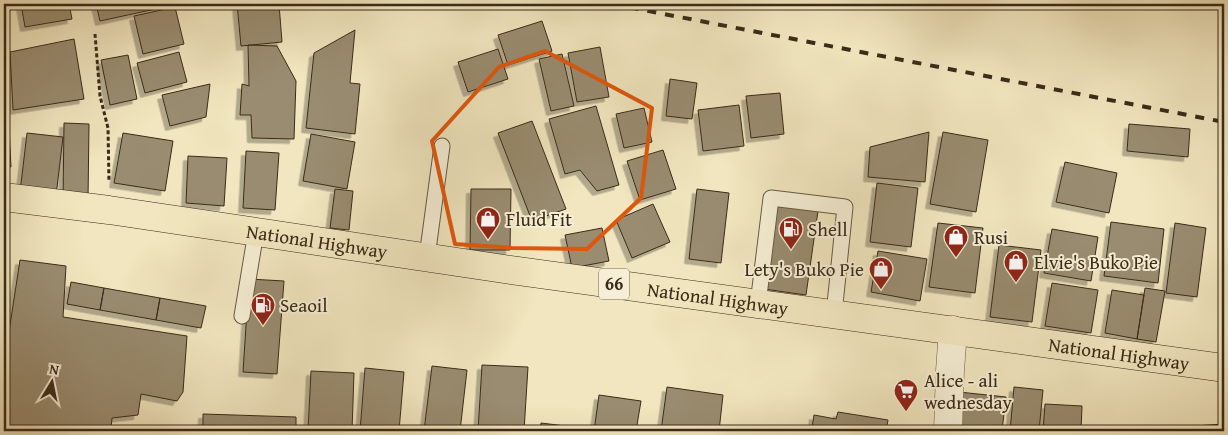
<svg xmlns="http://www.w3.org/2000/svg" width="1228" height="435" viewBox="0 0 1228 435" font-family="'Gentium Book Plus',serif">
  <defs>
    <filter id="shadow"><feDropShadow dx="-4.5" dy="4.5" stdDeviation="0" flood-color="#0004"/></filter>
  </defs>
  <rect width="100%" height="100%" fill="#f1e6bf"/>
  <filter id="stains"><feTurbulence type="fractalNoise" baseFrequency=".004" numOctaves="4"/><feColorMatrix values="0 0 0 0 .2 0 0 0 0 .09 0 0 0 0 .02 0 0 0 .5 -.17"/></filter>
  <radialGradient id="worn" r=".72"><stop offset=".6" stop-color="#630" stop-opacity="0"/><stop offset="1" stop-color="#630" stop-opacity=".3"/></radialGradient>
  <path fill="#998c6f" stroke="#3a2b18" filter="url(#shadow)" d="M4 4H15L8 13 7 36H4Z
    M21 4H69L72 19 25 27Z
    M96 4H159L160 8 100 21Z
    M237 4H279L282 42 241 46Z
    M175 7 184 44 143 54 134 16Z
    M542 21 552 51 508 65 498 35Z
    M355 30 350 83 360 84 355 134 306 128 314 53Z
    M74 39 84 99 13 110 10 52Z
    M248 45 277 46 296 81 294 139 252 138 251 115H240L242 84 249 86Z
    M600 47 609 97 577 102 568 53Z
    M498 49 508 79 468 92 458 62Z
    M179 52 187 82 145 93 137 63Z
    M562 54 574 106 551 111 539 59Z
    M128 55 137 99 110 105 101 60Z
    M670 79 697 83 692 119 666 116Z
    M210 84 206 117 170 126 162 95Z
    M780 93 784 134 751 138 746 96Z
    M739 105 744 146 703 151 698 110Z
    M596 106 619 185 597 191 580 170 565 174 549 119Z
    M644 108 652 142 624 148 616 114Z
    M532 121 566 209 532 221 498 133Z
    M64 123 89 124 88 200H63Z
    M1129 124 1190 129 1188 157 1127 151Z
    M4 129H9L11 167H4Z
    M929 132 925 182 868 177 870 147Z
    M943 132 988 140 976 212 930 204Z
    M27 133 63 137 56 196 20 192Z
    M123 133 173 141 165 191 114 183Z
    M311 134 355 142 347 189 303 181Z
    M663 150 676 189 640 200 627 161Z
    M246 151 279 153 275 210 243 208Z
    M188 156 227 158 224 206 186 203Z
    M1065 162 1117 173 1109 213 1056 202Z
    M877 183 918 188 911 247 870 242Z
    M335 189 353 191 349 230 330 228Z
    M471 189H511L510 250H470Z
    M697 189 729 193 721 263 689 259Z
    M653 204 670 242 632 258 616 220Z
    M776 205 818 211 806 295 764 289Z
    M1111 222 1164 229 1158 283 1104 276Z
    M938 223 983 228 975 293 929 287Z
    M1175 223 1206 228 1197 297 1166 293Z
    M602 228 609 261 572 268 565 235Z
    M1052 229 1098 237 1091 281 1044 273Z
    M999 245 1041 250 1032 322 990 317Z
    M878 251 927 259 920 301 871 292Z
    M20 260 66 266 63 317 187 336 183 392 177 401 141 394 138 415 112 418 111 429 56 427V431H4V364Z
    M249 279 284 281 277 374 243 372Z
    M71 282 104 288 100 310 67 304Z
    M1052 283 1098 290 1091 333 1045 326Z
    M104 288 160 298 156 320 100 310Z
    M1145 288 1165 291 1156 342 1137 339Z
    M1112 290 1144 295 1137 339 1105 333Z
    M160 298 206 306 201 328 156 320Z
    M482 365 528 367 524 431H478Z
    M432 366 467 370 460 431H424Z
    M365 368 404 372 399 431H360Z
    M311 371 354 373 352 431H308Z
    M667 387 723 395 719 431H661Z
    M1014 387 1043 390 1039 431H1010Z
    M959 392 1006 397 1002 431H955Z
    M599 395 641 401 636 431H594Z
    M1045 404 1082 406 1081 431H1043Z
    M838 412 888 420 886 431H801L802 426 812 428 814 415 836 419Z
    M203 414 296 417V431H203Z
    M541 423 590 429V431H540Z
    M1224 424V431H1179V427Z"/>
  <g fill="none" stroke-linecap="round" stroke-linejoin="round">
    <defs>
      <path id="lane" d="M427 257 442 146
        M758 304 771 198 845 207 834 314
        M242 316 256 232"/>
      <path id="street" d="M948 431 950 371 953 330"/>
      <g id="primary">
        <path id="s1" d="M4 197 109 210 504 269 1224 368"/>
      </g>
    </defs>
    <use href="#lane" stroke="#685a42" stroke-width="17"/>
    <use href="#street" stroke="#685a42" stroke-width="29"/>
    <use href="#primary" stroke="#3a2b18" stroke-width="29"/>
    <path stroke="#3a2b18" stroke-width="3" stroke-dasharray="4 2.5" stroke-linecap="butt" d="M95 34 100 96 108 128 109 182"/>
    <use href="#lane" stroke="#f6efd5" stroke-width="15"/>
    <use href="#street" stroke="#f6efd5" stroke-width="28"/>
    <use href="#primary" stroke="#f1e6bf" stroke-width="28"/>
    <path stroke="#3a2b18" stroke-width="4" stroke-dasharray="9 9" stroke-linecap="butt" d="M612 4 1224 122"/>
  </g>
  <path fill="none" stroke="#df570d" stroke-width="4" stroke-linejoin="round" d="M545 51 652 108 641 198 587 249 512 248 455 244 432 141 499 67Z"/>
  <defs>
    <symbol id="shop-pin" viewBox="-11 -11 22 30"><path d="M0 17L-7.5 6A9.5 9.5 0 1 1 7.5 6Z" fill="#8f2418" stroke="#f6efd5"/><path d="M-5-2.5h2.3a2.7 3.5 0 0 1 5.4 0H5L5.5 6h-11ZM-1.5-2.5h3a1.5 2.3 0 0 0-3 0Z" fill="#fff"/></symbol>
    <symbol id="fuel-pin" viewBox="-11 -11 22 30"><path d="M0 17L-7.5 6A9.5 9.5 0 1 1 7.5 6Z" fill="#8f2418" stroke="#f6efd5"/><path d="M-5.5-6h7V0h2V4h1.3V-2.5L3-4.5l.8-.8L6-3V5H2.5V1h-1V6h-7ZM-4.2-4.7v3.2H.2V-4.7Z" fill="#fff"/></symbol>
    <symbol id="supermarket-pin" viewBox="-11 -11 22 30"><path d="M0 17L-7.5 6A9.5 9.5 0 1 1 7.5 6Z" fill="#8f2418" stroke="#f6efd5"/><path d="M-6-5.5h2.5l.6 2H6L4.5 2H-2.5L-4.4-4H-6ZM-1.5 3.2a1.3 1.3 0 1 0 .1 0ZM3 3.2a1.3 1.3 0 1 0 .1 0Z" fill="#fff"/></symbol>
  </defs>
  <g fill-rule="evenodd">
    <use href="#shop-pin" x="474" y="205" width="28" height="38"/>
    <use href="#fuel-pin" x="777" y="215" width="28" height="38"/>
    <use href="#shop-pin" x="942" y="223" width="28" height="38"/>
    <use href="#shop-pin" x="1002" y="248" width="28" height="38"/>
    <use href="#shop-pin" x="867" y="255" width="28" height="38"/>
    <use href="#fuel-pin" x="249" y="291" width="28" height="38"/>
    <use href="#supermarket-pin" x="892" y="377" width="28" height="38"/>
  </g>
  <g text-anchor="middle" stroke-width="4" stroke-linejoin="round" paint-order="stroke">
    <rect fill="#f6efd5" stroke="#726651" stroke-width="1" x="599" y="268.5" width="30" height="31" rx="4"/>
    <g font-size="18" font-weight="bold" fill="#3a2b18">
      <text x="614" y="290">66</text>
    </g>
    <g font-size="19" fill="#3a2b18" stroke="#f6efd5" text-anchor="start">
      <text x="506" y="226">Fluid Fit</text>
      <text x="808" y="236">Shell</text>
      <text x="974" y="244">Rusi</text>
      <text x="1034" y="269">Elvie's Buko Pie</text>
      <text x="864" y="276" text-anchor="end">Lety's Buko Pie</text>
      <text x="280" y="312">Seaoil</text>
      <text x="924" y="387">Alice - ali<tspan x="924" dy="22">wednesday</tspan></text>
    </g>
    <g font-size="19" fill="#3a2b18" stroke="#f6efd5">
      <text dy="7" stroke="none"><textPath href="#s1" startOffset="316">National Highway</textPath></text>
      <text dy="7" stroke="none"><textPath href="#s1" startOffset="721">National Highway</textPath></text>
      <text dy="7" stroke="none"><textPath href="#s1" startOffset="1126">National Highway</textPath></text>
    </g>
  </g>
  <rect width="1228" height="435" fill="none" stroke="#f1e6bf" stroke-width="20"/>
  <rect x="5" y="5" width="1218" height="425" fill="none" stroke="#3a2b18" stroke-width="2.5"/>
  <rect x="10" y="10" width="1208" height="415" fill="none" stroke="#3a2b18"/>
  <g transform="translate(52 382) rotate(10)" stroke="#f6efd5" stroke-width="4" paint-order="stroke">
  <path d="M0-4L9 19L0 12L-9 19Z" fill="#3a2b18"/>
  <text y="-8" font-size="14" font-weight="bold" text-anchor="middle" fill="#3a2b18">N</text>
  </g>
  <rect width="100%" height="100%" filter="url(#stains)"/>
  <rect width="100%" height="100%" fill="url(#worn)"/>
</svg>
